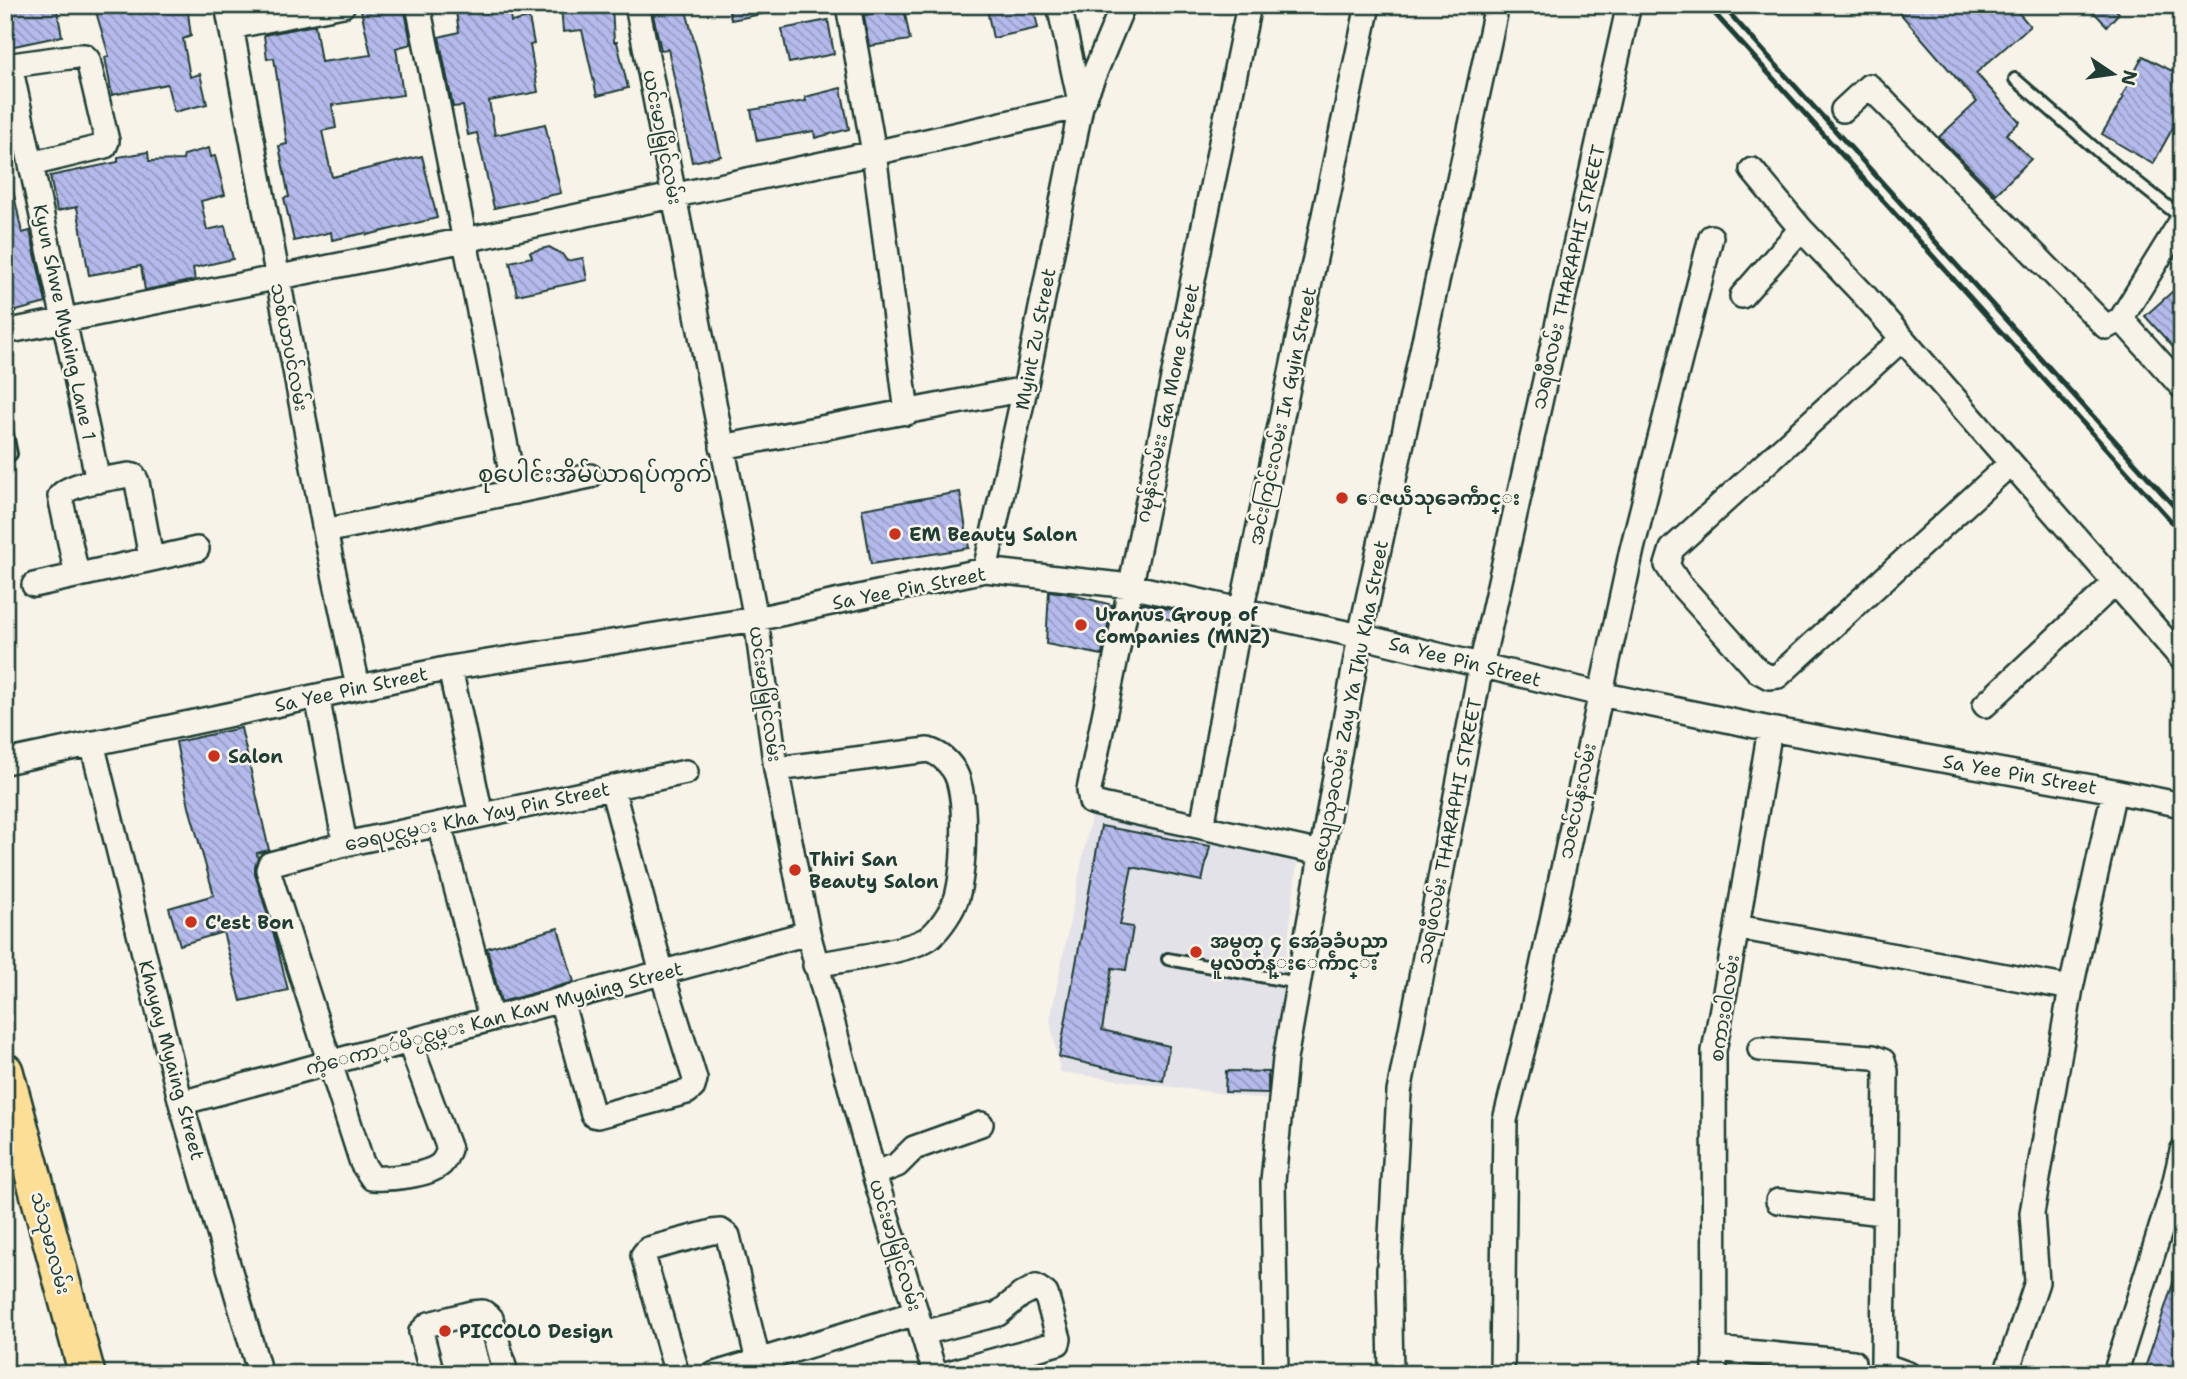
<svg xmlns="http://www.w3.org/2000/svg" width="2187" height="1379" viewBox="0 0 2187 1379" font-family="'Shantell Sans','Noto Sans Myanmar',sans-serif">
  <defs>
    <pattern id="building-back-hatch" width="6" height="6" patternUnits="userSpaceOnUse" patternTransform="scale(1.75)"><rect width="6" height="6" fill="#b5baec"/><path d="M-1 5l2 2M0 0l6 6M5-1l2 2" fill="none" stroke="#9398c0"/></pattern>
  </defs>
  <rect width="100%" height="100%" fill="#f7f3e8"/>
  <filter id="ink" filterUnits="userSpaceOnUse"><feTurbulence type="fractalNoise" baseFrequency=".0143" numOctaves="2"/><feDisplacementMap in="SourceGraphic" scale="14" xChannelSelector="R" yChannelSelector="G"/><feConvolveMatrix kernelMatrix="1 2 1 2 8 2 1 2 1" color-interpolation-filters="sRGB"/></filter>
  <g filter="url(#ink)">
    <path fill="#e3e2e9" d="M1091 816 1297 862 1270 1100 1060 1072 1050 1020Z"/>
    <path fill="url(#building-back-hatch)" stroke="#1f3d34" stroke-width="2" d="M5 5H56L62 36 5 48Z
      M94 5H187L191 36 183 39 190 77 200 74 207 104 174 112 167 84 112 95 105 57 109 56Z
      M379 5H404L411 44 396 48 403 95 332 105 336 128 322 131 332 177 422 156 437 218 367 235 366 233 332 240 331 232 294 241 284 198 289 197 279 146 287 144 274 58 267 59 264 35 315 25 321 62 371 55 361 10Z
      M455 5H509L511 22 529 18 534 44 530 45 538 92 489 101 495 135 545 124 561 193 494 208 477 133 468 135 463 106 453 107 439 37 459 32Z
      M561 5H612L614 42H617L628 88 597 96 582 30 563 32Z
      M728 5H771L772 12 731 20Z
      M986 5H1033L1038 28 993 38Z
      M1893 5H2012L2030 26 1976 73 2020 122 2006 134 2031 159 1996 194 1939 137 1977 102Z
      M2087 5H2111L2119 13 2107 26Z
      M685 7 698 55 721 156 692 162 668 49 661 50 653 15Z
      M904 8 910 40 869 46 864 15Z
      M828 20 834 54 789 63 782 29Z
      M2143 56 2182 76V111L2153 164 2102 134 2124 97 2122 96Z
      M841 88 849 129 815 138 814 131 757 141 751 110 806 101 805 97Z
      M209 148 211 157 215 156 225 195 201 201 207 230 225 226 233 259 193 268 195 280 145 290 141 266 89 275 77 207 57 211 50 176 118 162V157L148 152 149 161 183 160 184 155Z
      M12 185 22 233 30 231 46 303 5 314V186Z
      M549 247 562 254 567 261 583 258 587 280 517 295 510 262 532 257 530 252Z
      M2182 283V357L2145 316Z
      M960 492 969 548 871 564 862 509Z
      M1049 591 1065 593 1112 605 1102 655 1046 644Z
      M1141 603 1182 612 1180 622 1140 612Z
      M241 728 269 850 257 853 258 858 255 866V874L276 942 288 990 241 1001 223 932 180 945 169 908 214 895 189 807 176 742Z
      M1101 826 1210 846 1202 881 1132 867 1120 925 1133 927 1126 970 1112 968 1102 1030 1169 1046 1163 1081 1059 1057Z
      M558 928 574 982 501 1002 487 948Z
      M1226 1071 1268 1072V1093L1225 1092Z
      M2179 1265H2182V1374H2143Z"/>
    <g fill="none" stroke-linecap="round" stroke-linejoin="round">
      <defs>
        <path id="service" d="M2015 79 2100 153 2182 218
          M5 424 11 454
          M1168 959 1298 983"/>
        <path id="minor" d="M227 5 325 531 358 687
          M418 5 515 492
          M637 5 756 619 776 769 808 933 874 1174 935 1374
          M848 5 874 153 907 413
          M1059 5 1081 106
          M1249 5 1089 790 1091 802 1106 806 1321 853
          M231 27 343 5
          M10 65 98 481
          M5 66 77 56H84L88 60 107 141 105 146 31 164
          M1843 110 1869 86 2106 327 2121 319
          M1752 170 1801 229 1866 297 2182 659
          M2182 220 2121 319 2182 387
          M1742 296 1801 229
          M5 332 465 240 874 153 1081 106
          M1902 339 1672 549 1667 565 1678 582 1758 671 1769 677 1778 676 2011 463
          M722 447 1025 389
          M325 531 590 476
          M985 570 1025 389 1081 106 1123 5
          M77 575 60 496C70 483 112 478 129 475L134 476 137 482 151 558
          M34 585 197 549
          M450 668 481 815
          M317 696 345 844
          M1985 705 2115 583
          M92 743 181 1103 260 1374
          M5 762 450 668 756 619 985 570 1130 586 1360 636 1600 694 1770 729 2114 791 2182 805
          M776 769 928 750C938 753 947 760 953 769 969 791 964 870 957 897 953 909 941 928 930 937 913 951 841 960 815 965
          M439 824 491 1019
          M1202 827 1241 612 1368 5
          M1737 927 2071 988
          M561 1000 593 1115 598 1116 687 1092 693 1087 695 1079 662 973 612 788
          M409 1041 449 1149C447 1155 445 1160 441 1164 428 1176 389 1179 372 1178L362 1163 268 870 270 864 345 844 686 772
          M1760 1049 1873 1057 1883 1061 1886 1071 1883 1365 1908 1374
          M181 1103 808 933
          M874 1174 897 1165 914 1148 981 1124
          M1778 1201 1883 1213
          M923 1333 998 1314 1021 1295 1036 1287 1046 1294 1059 1339 1058 1343 945 1374
          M1715 1349 1853 1362
          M432 1374 421 1332 429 1324 472 1313 483 1312 491 1318 506 1374
          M677 1374 643 1255 648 1249 712 1232 721 1231 728 1236 758 1361
          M715 1374 916 1313
          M1276 1374 1273 1181 1285 1059 1360 636 1497 5
          M1391 1374 1389 1270 1399 1092 1481 666 1628 9
          M1502 1374 1505 1120 1532 1013 1632 549 1711 237
          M1715 1374 1714 1051 1737 927 1770 729
          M2006 1374 2037 1282 2032 1213 2071 988 2114 791
          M2115 1374 2172 1193 2182 1151"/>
        <path id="primary" d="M5 1071 87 1374"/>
      </defs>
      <use href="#service" stroke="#1f3d34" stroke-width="16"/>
      <use href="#minor" stroke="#1f3d34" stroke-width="28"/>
      <use href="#primary" stroke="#1f3d34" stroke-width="40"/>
      <use href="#service" stroke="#f7f3e8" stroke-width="10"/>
      <use href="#minor" stroke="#f7f3e8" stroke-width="23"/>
      <use href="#primary" stroke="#fdde96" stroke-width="35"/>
      <path stroke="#1f3d34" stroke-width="5" d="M1707 5 2182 533
        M1722 5 2182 515"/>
    </g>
  </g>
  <g fill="#c8321e" stroke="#f7f3e8" stroke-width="2.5">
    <circle cx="1342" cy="498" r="7"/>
    <circle cx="895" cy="534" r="7"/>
    <circle cx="1081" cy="625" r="7"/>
    <circle cx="214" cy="756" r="7"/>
    <circle cx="795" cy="870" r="7"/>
    <circle cx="191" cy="922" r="7"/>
    <circle cx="1196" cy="952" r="7"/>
    <circle cx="445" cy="1331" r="7"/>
  </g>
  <g text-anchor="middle" stroke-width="5" stroke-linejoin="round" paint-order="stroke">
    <g font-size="19" fill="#1f3d34" stroke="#f7f3e8">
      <text transform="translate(663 137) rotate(79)" y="7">ယင်းမာမြိုင်လမ်း</text>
      <text transform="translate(1568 277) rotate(-77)" y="7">သရဖီလမ်း THARAPHI STREET</text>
      <text transform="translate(65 322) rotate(78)" y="7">Kyun Shwe Myaing Lane 1</text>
      <text transform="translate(1035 339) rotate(-79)" y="7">Myint Zu Street</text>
      <text transform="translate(290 347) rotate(79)" y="7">သစ်ယာပင်လမ်း</text>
      <text transform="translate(1167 403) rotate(-78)" y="7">ဂမုန်းလမ်းး Ga Mone Street</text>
      <text transform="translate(1282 416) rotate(-78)" y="7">အင်းကြင်းလမ်း In Gyin Street</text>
      <text transform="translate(909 588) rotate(-11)" y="7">Sa Yee Pin Street</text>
      <text transform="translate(1465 661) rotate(14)" y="7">Sa Yee Pin Street</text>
      <text transform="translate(351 689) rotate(-12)" y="7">Sa Yee Pin Street</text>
      <text transform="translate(766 694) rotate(82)" y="7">ယင်းမာမြိုင်လမ်း</text>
      <text transform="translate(1349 706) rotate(-79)" y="7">ဇေယျသုခလမ်း Zay Ya Thu Kha Street</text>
      <text transform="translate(2020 774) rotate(10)" y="7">Sa Yee Pin Street</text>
      <text transform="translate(1577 801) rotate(-78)" y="7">သဇင်ပန်းလမ်း</text>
      <text transform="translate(477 816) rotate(-12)" y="7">ခေရပင္လမ္း Kha Yay Pin Street</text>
      <text transform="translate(1449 831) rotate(-79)" y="7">သရဖီလမ်း THARAPHI STREET</text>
      <text transform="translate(1724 1008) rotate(-81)" y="7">စကားဝါလမ်း</text>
      <text transform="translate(494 1018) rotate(-15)" y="7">ကံ့ေကာ္ဴမိႂင္လမ္း Kan Kaw Myaing Street</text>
      <text transform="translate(172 1060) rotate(75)" y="7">Khayay Myaing Street</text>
      <text transform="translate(51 1243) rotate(75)" y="7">သံသုမာလမ်း</text>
      <text transform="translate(896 1245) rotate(73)" y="7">ယင်းမာမြိုင်လမ်း</text>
    </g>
    <g font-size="19" font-weight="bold" fill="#1f3d34" stroke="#f7f3e8" text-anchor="start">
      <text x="1356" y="505">ေဇယဵသုခေကဵာင္း</text>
      <text x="909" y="541">EM Beauty Salon</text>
      <text x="1095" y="621">Uranus Group of<tspan x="1095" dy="22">Companies (MNZ)</tspan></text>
      <text x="228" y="763">Salon</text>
      <text x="809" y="866">Thiri San<tspan x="809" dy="22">Beauty Salon</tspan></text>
      <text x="205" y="929">C'est Bon</text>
      <text x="1210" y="948">အမွတ္ ၄ အေဴခခံပညာ<tspan x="1210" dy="22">မူလတန္းေကဵာင္း</tspan></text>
      <text x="459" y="1338">PICCOLO Design</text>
    </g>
    <g font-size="23" fill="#1f3d34" stroke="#f7f3e8">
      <text x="595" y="482">စုပေါင်းအိမ်ယာရပ်ကွက်</text>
    </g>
  </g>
  <rect width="2187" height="1379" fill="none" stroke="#f7f3e8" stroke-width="28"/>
  <rect x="14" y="14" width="2159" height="1351" fill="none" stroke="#1f3d34" stroke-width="2.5" filter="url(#ink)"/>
  <g transform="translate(2113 74) rotate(103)" stroke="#f7f3e8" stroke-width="5" paint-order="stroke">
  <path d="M0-5L12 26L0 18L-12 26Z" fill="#1f3d34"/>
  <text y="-10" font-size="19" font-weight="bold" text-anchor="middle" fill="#1f3d34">N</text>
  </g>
</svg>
